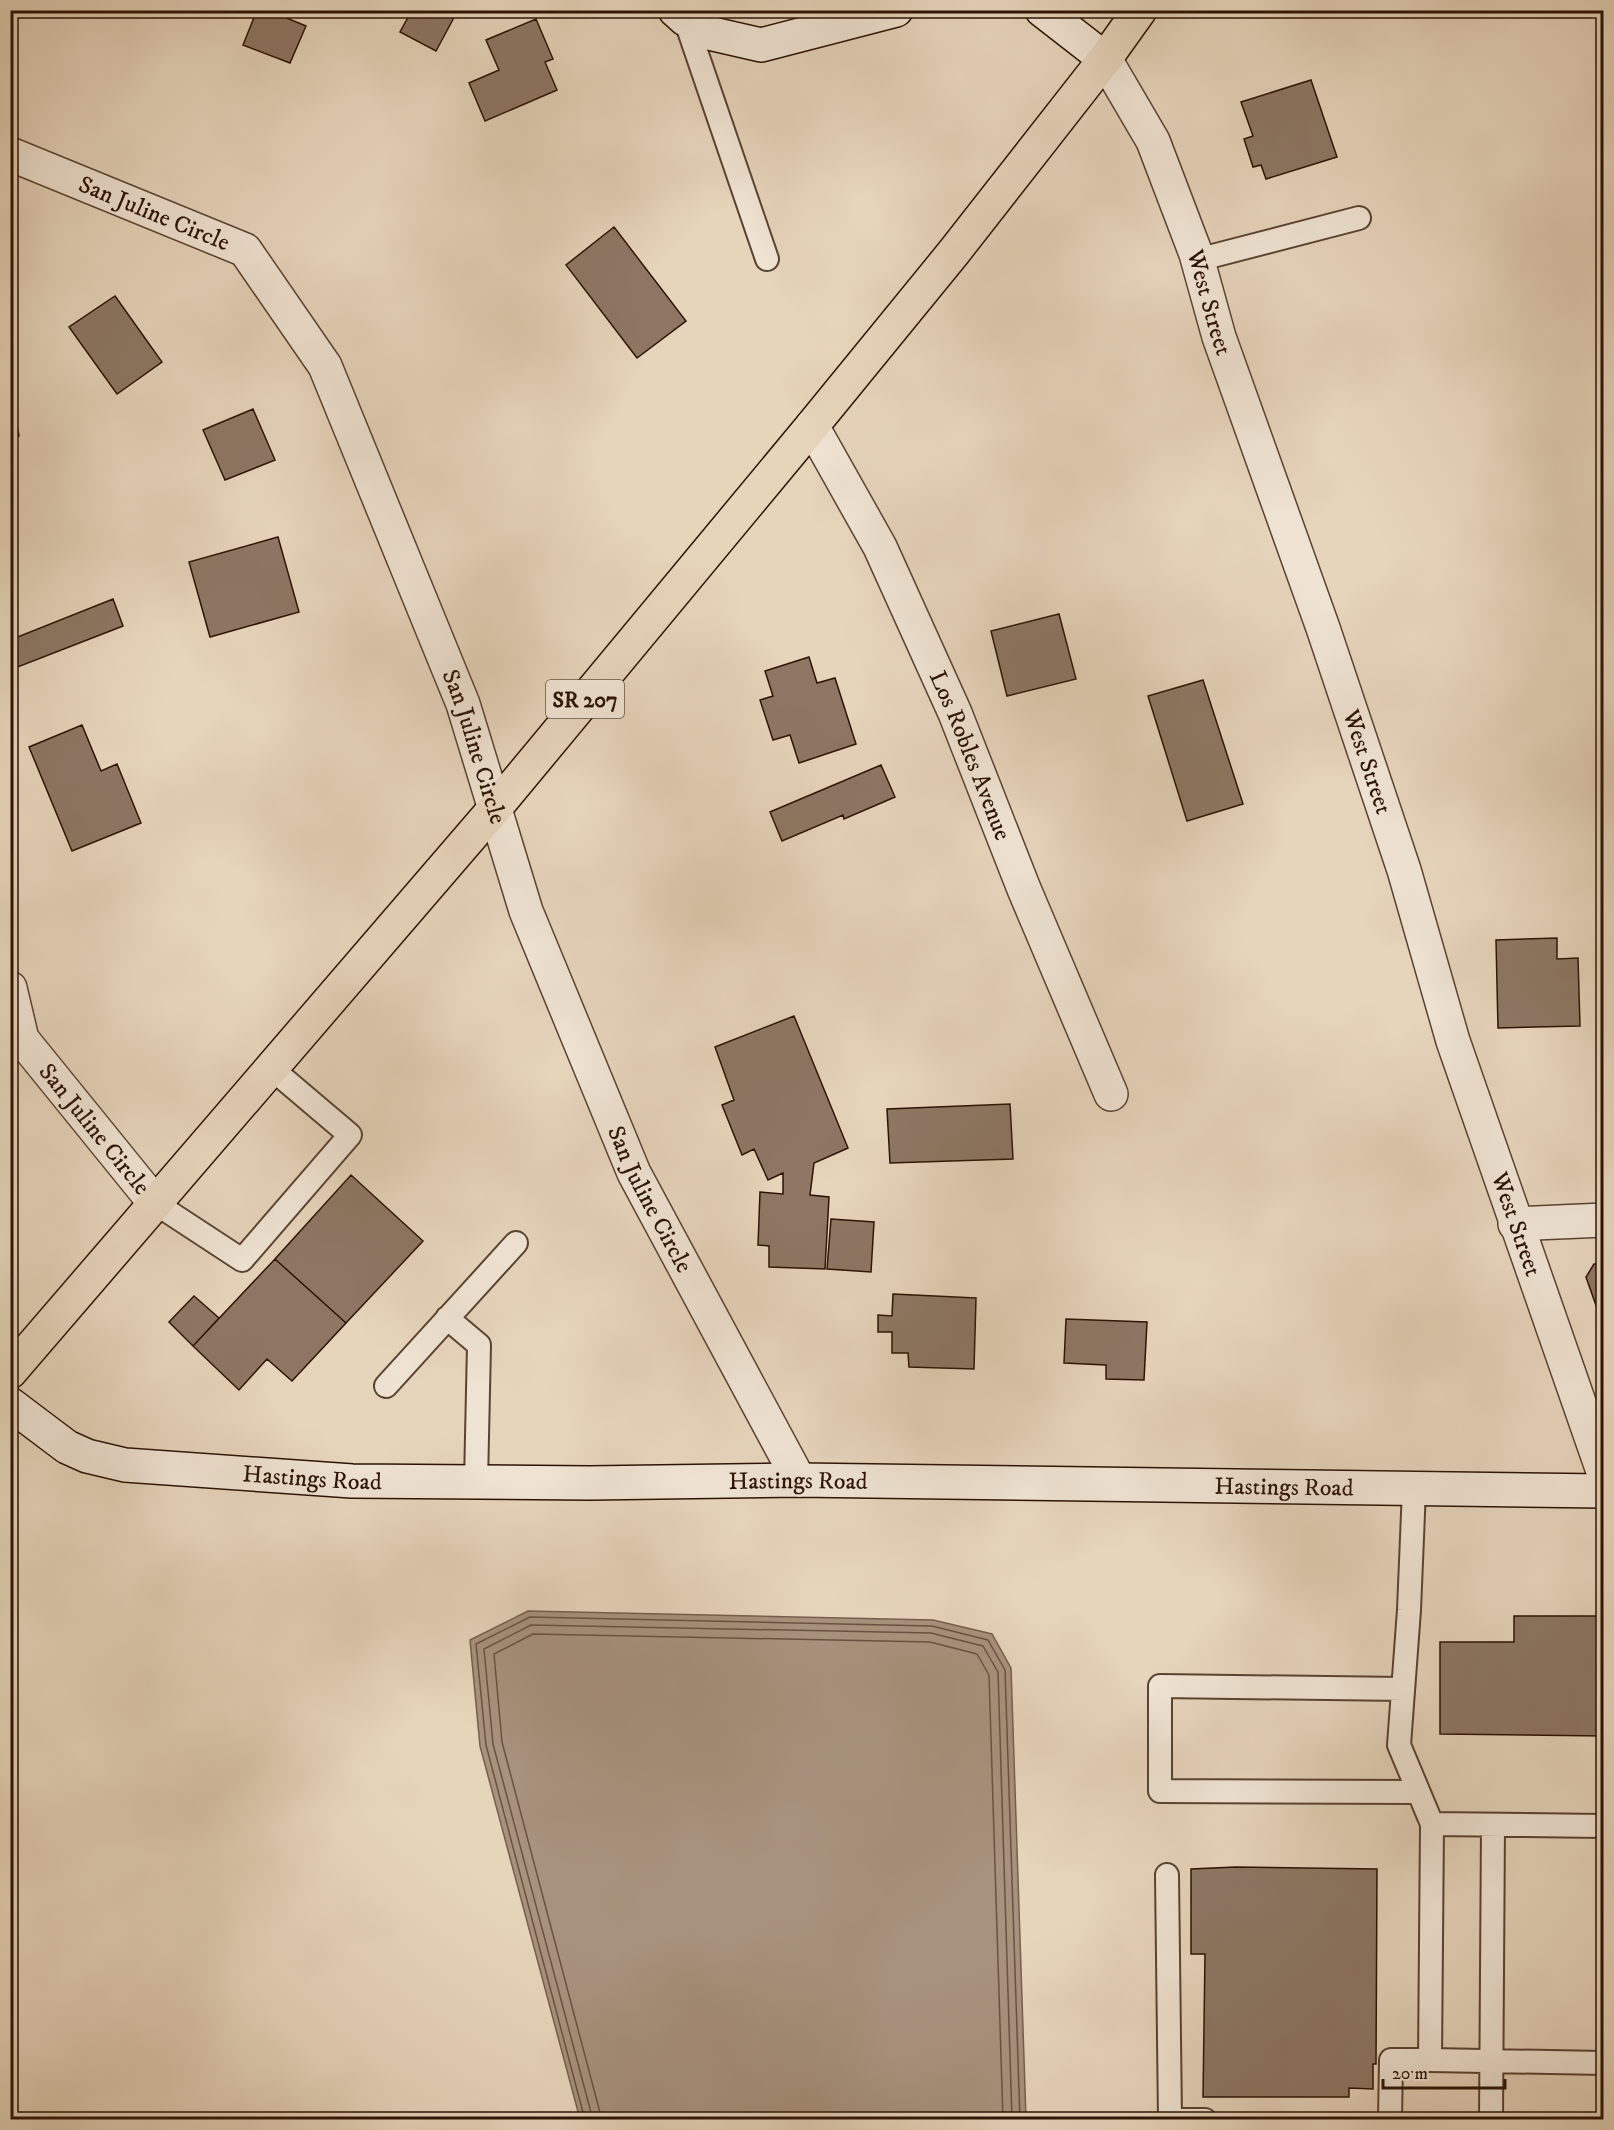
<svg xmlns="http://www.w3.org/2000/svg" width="1614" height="2130" viewBox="0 0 1614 2130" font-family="'IM FELL DW Pica',serif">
  <rect width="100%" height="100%" fill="#e6d4bb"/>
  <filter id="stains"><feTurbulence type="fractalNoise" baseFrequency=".00333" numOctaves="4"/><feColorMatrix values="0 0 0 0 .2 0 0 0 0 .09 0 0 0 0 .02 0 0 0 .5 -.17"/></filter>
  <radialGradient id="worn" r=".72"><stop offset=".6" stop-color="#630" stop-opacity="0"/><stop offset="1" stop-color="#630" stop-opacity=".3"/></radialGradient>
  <path fill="#a7927d" stroke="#765f4d" stroke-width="1.5" d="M528 1611 933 1620 992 1634 1011 1668 1026 2119H580L480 1746 470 1640Z"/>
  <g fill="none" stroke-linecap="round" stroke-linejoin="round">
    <path stroke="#6a5241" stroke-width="1.5" d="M585 2120 486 1745 476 1644 530 1617 932 1626 988 1640 1005 1670 1020 2120
      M593 2120 493 1744 484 1649 531 1625 931 1633 983 1646 998 1672 1012 2120
      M602 2120 502 1742 494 1654 533 1634 930 1642 977 1654 989 1675 1003 2120"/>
  </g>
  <path fill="#8d7764" stroke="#2c1305" stroke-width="1.5" d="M257 10H267L306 26 290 63 243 45Z
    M412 10H458L436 51 400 32Z
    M536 19 553 59 545 62 557 90 485 121 469 83 499 70 486 40Z
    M1311 80 1337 157 1266 179 1261 165 1253 167 1244 139 1253 136 1241 102Z
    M614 227 686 321 637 358 566 265Z
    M115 296 162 362 117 394 69 327Z
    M14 408 19 436 10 438V409Z
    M253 409 275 460 225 480 203 430Z
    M278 537 299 612 210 637 189 562Z
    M113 599 123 626 10 670V640Z
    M1059 614 1076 679 1007 696 991 631Z
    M809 657 817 683 835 678 856 744 799 763 790 735 773 740 760 700 773 696 765 671Z
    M1203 680 1243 804 1187 821 1148 696Z
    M82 725 101 771 117 764 141 823 72 851 29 747Z
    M881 765 895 797 844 819 843 815 782 841 770 812Z
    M1557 938V959L1578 958 1580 1026 1498 1028 1496 940Z
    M794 1016 848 1148 814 1163 810 1195 829 1197 825 1269 769 1267V1246L758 1245 760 1192 783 1194V1173L768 1180 754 1149 742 1155 722 1105 734 1100 715 1047Z
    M1010 1104 1013 1159 890 1163 887 1109Z
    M351 1175 423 1241 346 1323 275 1259Z
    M831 1219 874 1222 871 1272 827 1269Z
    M275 1259 346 1323 292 1381 267 1359 239 1390 193 1346Z
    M1594 1264H1604V1328L1586 1277Z
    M893 1294 976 1298 974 1369 909 1367 908 1353H892V1332H878V1315L892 1316Z
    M194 1296 219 1318 193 1346 169 1322Z
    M1066 1319 1147 1322 1144 1380 1106 1379V1365L1064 1363Z
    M1514 1616H1604V1736L1440 1734V1642H1514Z
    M1236 1867 1377 1869 1376 2064H1373V2089L1349 2088V2097H1203L1205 1954H1191V1869Z"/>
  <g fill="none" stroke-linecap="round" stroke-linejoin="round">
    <defs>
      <path id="lane" d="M685 19 767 259
        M1197 260 1359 218
        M155 1203 242 1260 350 1135 271 1068
        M447 1318 479 1345 476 1482
        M386 1386 516 1243
        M1414 1489 1409 1610 1399 1745 1432 1824 1604 1826
        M1403 1689 1160 1686V1791L1418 1792
        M1432 1824 1430 2060 1604 2063
        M1167 1875 1170 2119
        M1170 2120H1205
        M1390 2120 1391 2060H1430
        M1491 2120 1493 1825"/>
      <g id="street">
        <path id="s1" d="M1105 59 1153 141 1196 254 1219 337 1323 628 1404 870 1453 1041 1604 1474"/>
        <path id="s2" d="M10 154 245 250 325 366 463 704 526 911 634 1173 799 1480"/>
        <path id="s3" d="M812 426 880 547 955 713 1024 889 1111 1094"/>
        <path id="s4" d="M10 988 22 1039 155 1203"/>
        <path d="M1515 1224 1604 1220"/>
      </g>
      <g id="secondary">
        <path d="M675 10 685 19 713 34 761 45 896 10"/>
        <path d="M1042 10 1105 59"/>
        <path id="s5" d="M10 1404 67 1447 87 1456 125 1465 352 1481 590 1483 799 1480 1604 1491"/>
      </g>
      <path id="highway" d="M10 1372 496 807 812 426 954 252 1105 59 1140 10"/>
    </defs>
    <use href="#lane" stroke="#5a4332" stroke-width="26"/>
    <use href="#street" stroke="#5a4332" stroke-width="36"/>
    <use href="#secondary" stroke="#2c1305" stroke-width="36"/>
    <use href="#highway" stroke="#2c1305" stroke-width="36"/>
    <use href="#lane" stroke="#efe3d3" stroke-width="22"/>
    <use href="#street" stroke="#efe3d3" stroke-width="33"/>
    <use href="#secondary" stroke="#efe3d3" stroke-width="33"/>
    <use href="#highway" stroke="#e6d4bb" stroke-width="33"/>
  </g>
  <g text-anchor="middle" stroke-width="4.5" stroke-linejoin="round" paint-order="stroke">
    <rect fill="#efe3d3" stroke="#665143" stroke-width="1.5" x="546" y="680" width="78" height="38" rx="4.5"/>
    <g font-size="22" font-weight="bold" fill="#2c1305">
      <text x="585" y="707">SR 207</text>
    </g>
    <g font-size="24" fill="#2c1305" stroke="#efe3d3">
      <text dy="8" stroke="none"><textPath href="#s2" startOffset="156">San Juline Circle</textPath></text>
      <text dy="8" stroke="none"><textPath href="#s1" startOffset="266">West Street</textPath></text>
      <text dy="8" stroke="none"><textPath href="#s2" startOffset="804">San Juline Circle</textPath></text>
      <text dy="8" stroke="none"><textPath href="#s3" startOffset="366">Los Robles Avenue</textPath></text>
      <text dy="8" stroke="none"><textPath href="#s1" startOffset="752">West Street</textPath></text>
      <text dy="8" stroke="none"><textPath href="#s4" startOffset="168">San Juline Circle</textPath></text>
      <text dy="8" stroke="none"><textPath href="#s2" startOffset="1290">San Juline Circle</textPath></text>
      <text dy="8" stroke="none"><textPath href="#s1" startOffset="1238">West Street</textPath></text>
      <text dy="8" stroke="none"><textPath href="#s5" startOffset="320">Hastings Road</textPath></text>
      <text dy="8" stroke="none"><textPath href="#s5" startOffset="806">Hastings Road</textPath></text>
      <text dy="8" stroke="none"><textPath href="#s5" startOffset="1292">Hastings Road</textPath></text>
    </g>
  </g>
  <rect width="1614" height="2130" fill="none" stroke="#e6d4bb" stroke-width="36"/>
  <rect x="12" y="12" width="1590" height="2106" fill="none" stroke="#2c1305" stroke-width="3"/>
  <rect x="18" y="18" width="1578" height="2094" fill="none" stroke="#2c1305" stroke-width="1.5"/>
  <path d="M1383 2079v9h122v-9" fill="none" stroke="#2c1305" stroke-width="3"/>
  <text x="1392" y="2079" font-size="18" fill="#2c1305" stroke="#efe3d3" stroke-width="4.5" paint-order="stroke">20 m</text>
  <rect width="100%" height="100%" filter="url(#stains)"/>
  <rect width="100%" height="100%" fill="url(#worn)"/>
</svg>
